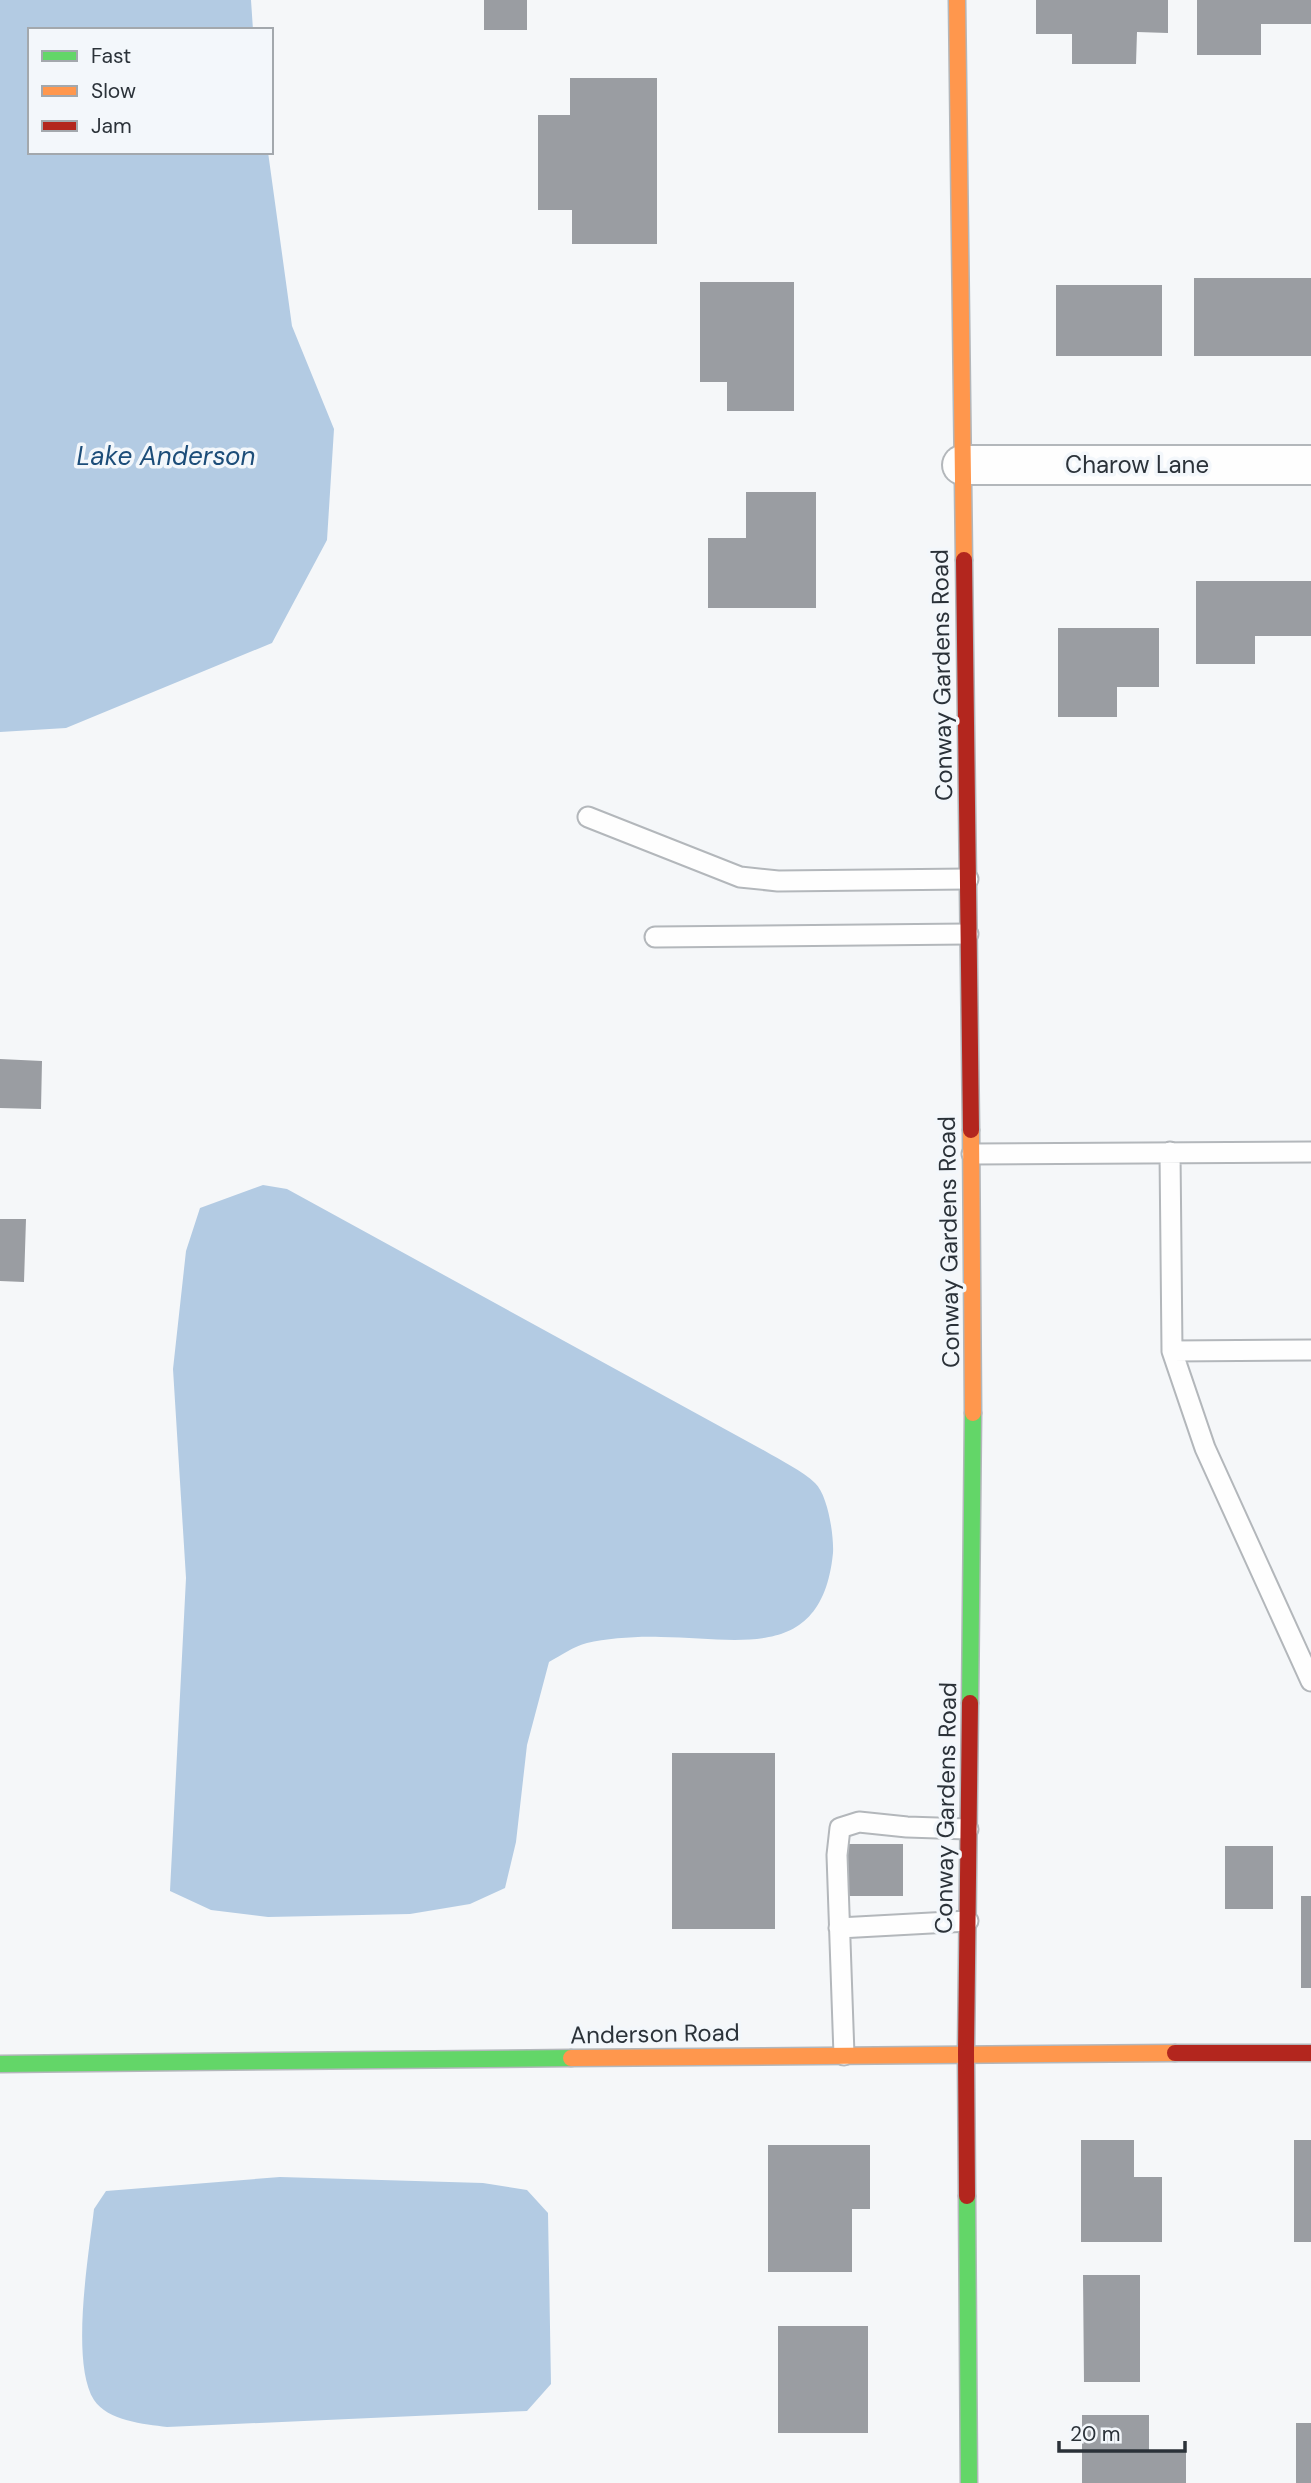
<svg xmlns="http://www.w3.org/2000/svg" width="1311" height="2483" viewBox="0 0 1311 2483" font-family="'DM Sans',sans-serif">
  <rect width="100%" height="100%" fill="#f5f7f9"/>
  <path fill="#b3cbe3" d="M0 0H251L253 30H30V152H268L292 326 334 429 327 540 272 643 66 728 0 732Z
    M263 1185 287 1189 765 1451C780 1460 803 1471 815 1483 828 1495 834 1536 833 1553 822 1662 741 1638 661 1637 640 1636 608 1638 587 1643 574 1646 560 1656 549 1662L527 1745 516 1842 505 1888 470 1904 410 1914 268 1917 211 1910 170 1891 186 1578 173 1369 186 1251 200 1208Z
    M280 2177 483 2183 527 2190 548 2213 551 2384 527 2411 167 2427C144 2424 108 2421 94 2400 70 2362 89 2253 94 2209L106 2191Z"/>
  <path fill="#9a9da2" d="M484 0H527V30H484Z
    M1036 0H1168V33L1137 32 1136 64H1072V34H1036Z
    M1197 0H1311V24H1261V55H1197Z
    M570 78H657V244H572V210H538V115H570Z
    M1194 278H1311V356H1194Z
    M700 282H794V411H727V382H700Z
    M1056 285H1162V356H1056Z
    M746 492H816V608H708V538H746Z
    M1196 581H1311V636H1255V664H1196Z
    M1058 628H1159V687H1117V717H1058Z
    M0 1059 42 1061 41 1109 0 1108Z
    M0 1219H26L24 1282 0 1281Z
    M672 1753H775V1929H672Z
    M848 1844H903V1896H848Z
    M1225 1846H1273V1909H1225Z
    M1301 1896H1311V1988H1301Z
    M1081 2140H1134V2177H1162V2242H1081Z
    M1294 2140H1311V2242H1294Z
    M768 2145H870V2209H852V2272H768Z
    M1083 2275H1140V2382H1084Z
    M778 2326H868V2433H778Z
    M1082 2415H1149V2452H1186V2483H1082Z
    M1296 2423H1311V2483H1296Z"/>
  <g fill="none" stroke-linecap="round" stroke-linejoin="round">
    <defs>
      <path id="lane" d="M588 817 740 877 778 881 968 879
        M655 937 968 934
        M1170 1152 1172 1351 1311 1350
        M972 1154 1311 1152
        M1172 1351 1205 1448 1311 1681
        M839 1928 968 1921
        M844 2055 837 1855 840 1828 859 1822 907 1827 968 1829"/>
      <path id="street" d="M962 465H1311"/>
      <path id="fast" d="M970 1703 973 1413
        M0 2064 571 2058
        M967 2196 969 2483"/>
      <path id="slow" d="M957 0 964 560
        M971 1130 973 1413
        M571 2058 1175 2053"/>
      <path id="jam" d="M964 560 971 1130
        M1175 2053H1311
        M967 2196 966 2053 970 1703"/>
    </defs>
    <use href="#lane" stroke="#b3b7bb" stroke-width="23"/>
    <use href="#street" stroke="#b3b7bb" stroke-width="42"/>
    <use href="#fast" stroke="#b3b7bb" stroke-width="19"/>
    <use href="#slow" stroke="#b3b7bb" stroke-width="19"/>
    <use href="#jam" stroke="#b3b7bb" stroke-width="19"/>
    <use href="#lane" stroke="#fefefe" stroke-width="19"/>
    <use href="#street" stroke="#fefefe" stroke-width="38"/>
    <use href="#fast" stroke="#63d668" stroke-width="16"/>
    <use href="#slow" stroke="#ff974d" stroke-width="16"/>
    <use href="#jam" stroke="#b3261e" stroke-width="16"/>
  </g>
  <g text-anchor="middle" stroke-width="7" stroke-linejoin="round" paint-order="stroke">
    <g font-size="24" fill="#2b3239" stroke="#f3f7fb">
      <text x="1137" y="473">Charow Lane</text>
      <text transform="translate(942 675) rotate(-91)" y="8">Conway Gardens Road</text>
      <text transform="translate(949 1242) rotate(-91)" y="8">Conway Gardens Road</text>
      <text transform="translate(946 1808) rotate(-89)" y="8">Conway Gardens Road</text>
      <text transform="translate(655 2034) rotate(-1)" y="8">Anderson Road</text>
    </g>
    <g font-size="26" font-style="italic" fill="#1c4d79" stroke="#f3f7fb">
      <text x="166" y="465">Lake Anderson</text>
    </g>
  </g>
  <rect x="28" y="28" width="245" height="126" fill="#f3f7fb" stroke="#a3a8ad" stroke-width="2"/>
  <rect x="42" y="51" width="35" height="10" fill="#63d668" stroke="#a3a8ad" stroke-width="2"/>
  <text x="91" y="63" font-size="21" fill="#2b3239">Fast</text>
  <rect x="42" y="86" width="35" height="10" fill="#ff974d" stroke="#a3a8ad" stroke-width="2"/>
  <text x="91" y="98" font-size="21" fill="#2b3239">Slow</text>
  <rect x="42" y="121" width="35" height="10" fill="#b3261e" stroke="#a3a8ad" stroke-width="2"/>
  <text x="91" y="133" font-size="21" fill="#2b3239">Jam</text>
  <path d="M1059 2441v10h126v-10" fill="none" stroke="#2b3239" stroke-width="3.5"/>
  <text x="1070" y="2441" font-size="21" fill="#2b3239" stroke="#f3f7fb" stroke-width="5" paint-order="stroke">20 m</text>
</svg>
